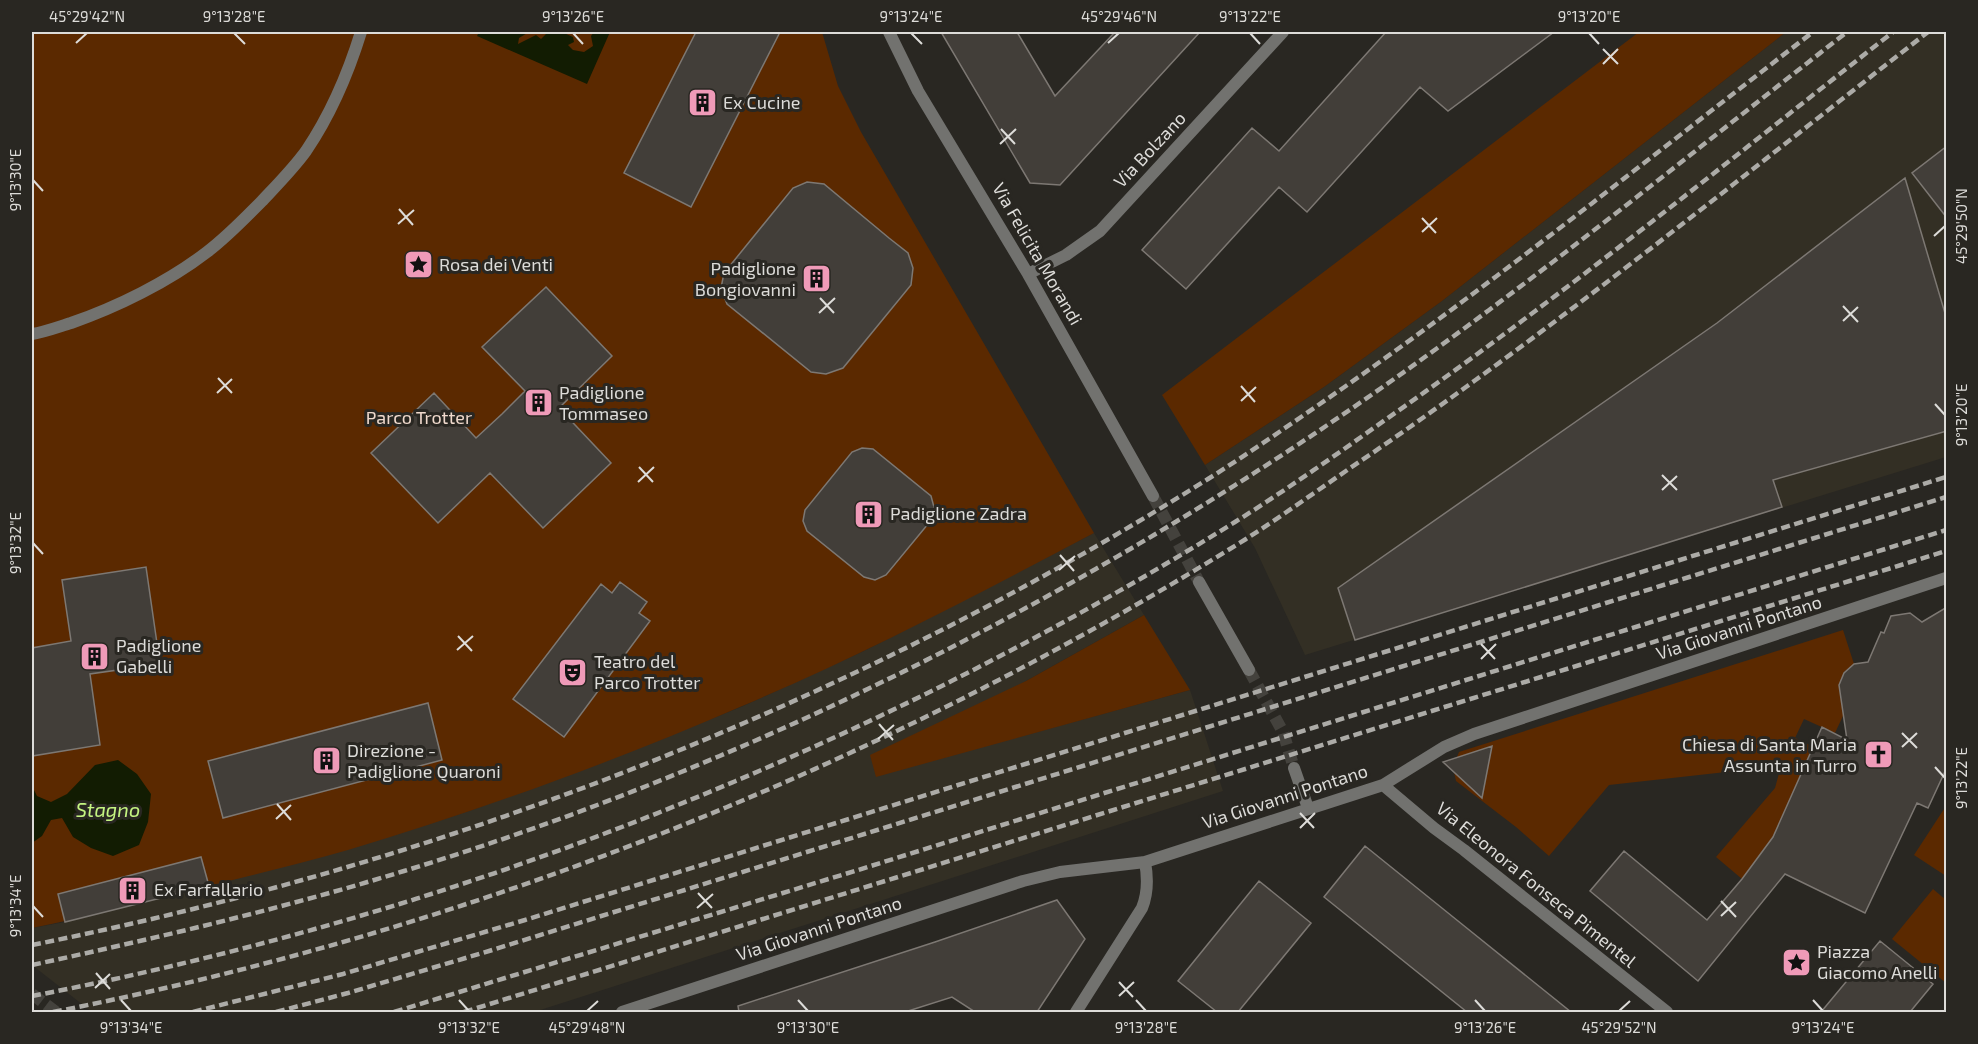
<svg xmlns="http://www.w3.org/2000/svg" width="1978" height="1044" viewBox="0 0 1978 1044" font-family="'Exo 2',sans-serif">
  <rect width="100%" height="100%" fill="#292722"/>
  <path fill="#332f24" d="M1786 32H1946V457L1305 655 1255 548 1205 465 1324 387 1442 301Z
    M1094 533 1144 615 1026 681 876 776 1190 690 1223 791 534 1012H92L32 965V928L65 922 469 811 617 756 741 707 868 649Z"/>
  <path fill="#5b2900" d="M32 32H822L838 86 861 132 1094 533C978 594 861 656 740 707 613 762 481 810 348 850 295 865 241 878 187 891 136 904 84 918 32 928Z
    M1639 32H1786L1442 301 1324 387 1205 465 1162 395Z
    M1144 615 1190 690 876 777 870 755 1026 681Z
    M1843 630 1854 664 1844 672 1839 685 1849 703 1835 733 1804 719 1795 738 1814 747 1800 825 1742 879 1716 857 1775 788 1781 766 1609 785 1549 856 1516 827 1456 781 1454 772 1470 787 1485 783 1457 757 1459 752Z
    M1946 806V876L1914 855Z
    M1933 889 1946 900V983L1892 939Z"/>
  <path fill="#121c02" d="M479 32H529L519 38 518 44 536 35 541 39 546 34 564 33 573 37 574 42 568 45 573 50 584 52 593 46 591 36 594 32H610L587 84 477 36Z
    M118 760 137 774 151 794 148 822 139 845 113 856 91 848 73 837 62 818 51 820 42 836 32 843V786L37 796 51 802 67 794 95 765Z"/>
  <path fill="#423e39" stroke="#7d7873" stroke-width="1.5" d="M696 32H780L691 207 624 173Z
    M941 32H1017L1055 96 1115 32H1200L1060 185 1030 183Z
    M1386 32H1554L1448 111 1420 87 1307 212 1279 187 1186 289 1142 250 1252 128 1279 151Z
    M1947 146V218L1912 173Z
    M1905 178 1947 320V431L1773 480 1782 507 1355 640 1338 588 1717 323Z
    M807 182 824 184 889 238 908 253 913 268 911 285 843 368 826 374 811 372 727 304 721 288 724 273 793 188Z
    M546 287 612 356 559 408 611 463 543 528 490 473 438 523 371 453 434 393 476 438 502 414 525 391 482 347Z
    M862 448 873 449 931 496 934 507 933 518 886 575 875 580 864 577 807 531 803 521 805 510 852 452Z
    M146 567 160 664 90 674 100 745 32 756V648L71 641 62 580Z
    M620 582 647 602 639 613 650 621 564 737 513 699 601 584 612 593Z
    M1947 607V767L1928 808 1917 803 1865 913 1785 874 1698 981 1590 891 1624 851 1707 920 1742 879 1773 837 1822 727 1847 740 1839 685 1844 673 1854 664 1868 662 1881 632 1884 633 1891 616 1910 613 1922 622Z
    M428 703 442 760 223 818 208 761Z
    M1492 746 1482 798 1443 762Z
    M1365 846 1463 925 1571 1012H1467L1324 897Z
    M201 857 209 886 65 922 58 894Z
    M1259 881 1311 923 1238 1012H1217L1178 981Z
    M1057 900 1085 939 1037 1012H975L952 997 905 1012H739L738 1006 935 942Z
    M1880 941 1933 984 1910 1012H1821Z"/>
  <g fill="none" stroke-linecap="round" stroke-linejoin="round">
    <path stroke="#44423d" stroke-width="12" stroke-dasharray="12 6" stroke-linecap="butt" d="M1153 496 1199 582
      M1249 670 1283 732 1294 768
      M32 994 56 1012"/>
    <path stroke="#72726f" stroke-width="12" d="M889 32 918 91 1028 274 1153 496
      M1028 274 1066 255 1100 231 1283 32
      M32 334C45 332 58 327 71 323 117 307 168 282 207 252 227 237 244 219 261 202 276 186 293 169 306 151 331 114 348 74 361 32
      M1199 582 1249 670
      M1294 768 1308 808
      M1383 785 1434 828 1464 850 1667 1012
      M622 1012 1023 881 1060 872 1145 862 1383 785 1444 747 1474 734 1946 578
      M1076 1012 1142 908C1148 893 1148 878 1145 862"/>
    <path stroke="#acaba7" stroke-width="4.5" stroke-dasharray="9 4.5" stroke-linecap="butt" d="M32 945C448 862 848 705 1208 479 1254 450 1298 419 1343 388 1504 275 1657 152 1813 32
      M32 965C157 938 281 909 404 871 728 772 1035 620 1317 432 1501 309 1672 168 1847 32
      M32 996C458 914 866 751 1235 522 1286 490 1336 455 1385 420 1560 298 1726 163 1893 32
      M53 1012C476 929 880 767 1246 539 1288 512 1329 482 1371 454 1563 322 1744 175 1928 32
      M193 1012 343 974 525 920 1946 477
      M276 1012 348 993 489 951 1946 497
      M394 1012 858 870 1946 530
      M464 1012 1946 551"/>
  </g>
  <path fill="none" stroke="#dddcd9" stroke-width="2" d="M234 33 245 44M573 33 583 44M911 33 922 44M1250 33 1260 44M1589 33 1599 44M76 43 87 33M1108 43 1119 33M1603 49 1618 64M1603 64 1618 49M1001 129 1015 144M1000 144 1016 129M33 180 43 191M399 209 413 225M1422 218 1436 233M398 224 414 210M1422 232 1437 218M1934 236 1945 226M820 298 834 313M1843 306 1858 322M819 313 835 298M1843 321 1858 307M218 378 232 393M1241 386 1255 402M217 393 232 379M1241 401 1256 387M1935 404 1945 415M639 467 653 482M1662 475 1677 490M638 482 654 467M1662 490 1677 476M33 543 43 554M1060 555 1074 571M1059 570 1075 556M458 636 472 651M1481 644 1495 659M457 650 473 636M1481 659 1496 644M879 724 893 740M1902 733 1917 748M878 739 894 725M1902 747 1917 733M1935 767 1945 778M277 804 291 820M1300 813 1314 828M276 819 291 805M1300 828 1315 813M698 893 712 908M1721 901 1736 917M33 906 43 917M697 908 713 894M1721 916 1736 902M96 973 110 989M1119 982 1133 997M95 988 110 974M1119 996 1134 982M121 1000 131 1011M459 1000 469 1011M798 1000 808 1011M1136 1000 1146 1011M1475 1000 1485 1011M1813 1000 1823 1011M587 1011 598 1001M1619 1011 1630 1001"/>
  <defs>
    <symbol id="building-square" viewBox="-11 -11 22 22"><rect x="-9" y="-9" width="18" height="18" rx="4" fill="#ef9ab8" stroke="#292722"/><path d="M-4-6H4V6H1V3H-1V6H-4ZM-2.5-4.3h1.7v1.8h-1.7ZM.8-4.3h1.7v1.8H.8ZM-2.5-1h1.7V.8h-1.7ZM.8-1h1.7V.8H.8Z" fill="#111"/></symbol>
    <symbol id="sight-square" viewBox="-11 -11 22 22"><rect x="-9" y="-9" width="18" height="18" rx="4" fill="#ef9ab8" stroke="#292722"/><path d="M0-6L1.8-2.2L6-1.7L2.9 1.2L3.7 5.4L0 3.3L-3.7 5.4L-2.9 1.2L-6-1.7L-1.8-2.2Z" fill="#111"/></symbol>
    <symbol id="theatre-square" viewBox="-11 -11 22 22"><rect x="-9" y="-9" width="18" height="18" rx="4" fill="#ef9ab8" stroke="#292722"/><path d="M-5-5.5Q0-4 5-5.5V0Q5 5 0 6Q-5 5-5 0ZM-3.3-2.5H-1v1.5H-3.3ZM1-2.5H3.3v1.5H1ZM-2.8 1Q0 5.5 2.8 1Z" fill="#111"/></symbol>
    <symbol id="church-square" viewBox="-11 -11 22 22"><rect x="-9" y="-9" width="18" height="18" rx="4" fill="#ef9ab8" stroke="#292722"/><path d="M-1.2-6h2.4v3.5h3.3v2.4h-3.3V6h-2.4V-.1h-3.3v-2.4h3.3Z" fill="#111"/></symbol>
  </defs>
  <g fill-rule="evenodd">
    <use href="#building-square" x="686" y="86" width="33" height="33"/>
    <use href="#sight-square" x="402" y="248" width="33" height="33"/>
    <use href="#building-square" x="800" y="262" width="33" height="33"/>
    <use href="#building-square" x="522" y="386" width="33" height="33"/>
    <use href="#building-square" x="852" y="498" width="33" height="33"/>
    <use href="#building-square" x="78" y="640" width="33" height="33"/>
    <use href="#theatre-square" x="556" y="656" width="33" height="33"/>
    <use href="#church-square" x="1862" y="738" width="33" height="33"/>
    <use href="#building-square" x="310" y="744" width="33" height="33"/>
    <use href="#building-square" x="116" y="874" width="33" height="33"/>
    <use href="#sight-square" x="1780" y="946" width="33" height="33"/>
  </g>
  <g text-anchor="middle" stroke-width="6" stroke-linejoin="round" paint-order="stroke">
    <g font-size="18" fill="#dddcd9" stroke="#292722" text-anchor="start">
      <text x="723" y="109">Ex Cucine</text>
      <text x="439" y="271">Rosa dei Venti</text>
      <text x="796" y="275" text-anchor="end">Padiglione<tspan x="796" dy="21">Bongiovanni</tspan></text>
      <text x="559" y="399">Padiglione<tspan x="559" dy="21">Tommaseo</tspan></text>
      <text x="890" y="520">Padiglione Zadra</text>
      <text x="116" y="652">Padiglione<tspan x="116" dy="21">Gabelli</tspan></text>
      <text x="594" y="668">Teatro del<tspan x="594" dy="21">Parco Trotter</tspan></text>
      <text x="1857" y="751" text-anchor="end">Chiesa di Santa Maria<tspan x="1857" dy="21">Assunta in Turro</tspan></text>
      <text x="347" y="757">Direzione -<tspan x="347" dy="21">Padiglione Quaroni</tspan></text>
      <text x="154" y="896">Ex Farfallario</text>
      <text x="1817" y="958">Piazza<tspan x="1817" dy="21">Giacomo Anelli</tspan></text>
    </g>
    <g font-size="18" fill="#dddcd9" stroke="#292722">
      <text transform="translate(1150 150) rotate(-47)" y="6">Via Bolzano</text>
      <text transform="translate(1037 254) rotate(60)" y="6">Via Felicita Morandi</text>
      <text transform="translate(1739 628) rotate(-18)" y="6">Via Giovanni Pontano</text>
      <text transform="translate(1285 797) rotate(-18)" y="6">Via Giovanni Pontano</text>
      <text transform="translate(1536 885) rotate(39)" y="6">Via Eleonora Fonseca Pimentel</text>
      <text transform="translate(819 929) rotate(-18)" y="6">Via Giovanni Pontano</text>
    </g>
    <g font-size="18" fill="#efd9cc" stroke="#292722">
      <text x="419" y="424">Parco Trotter</text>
    </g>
    <g font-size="20" font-style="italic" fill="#c5f482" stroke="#292722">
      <text x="108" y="817">Stagno</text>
    </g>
  </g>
  <rect width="1978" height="1044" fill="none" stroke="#292722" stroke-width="66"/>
  <rect x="33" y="33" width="1912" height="978" fill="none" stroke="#dddcd9" stroke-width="2"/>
  <g font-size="15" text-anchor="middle" fill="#dddcd9">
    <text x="87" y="22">45°29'42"N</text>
    <text x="234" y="22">9°13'28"E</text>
    <text x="573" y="22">9°13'26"E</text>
    <text x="911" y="22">9°13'24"E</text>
    <text x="1119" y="22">45°29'46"N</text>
    <text x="1250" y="22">9°13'22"E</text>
    <text x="1589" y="22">9°13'20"E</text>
    <text transform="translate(16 180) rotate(-90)" y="5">9°13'30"E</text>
    <text transform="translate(1962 226) rotate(-90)" y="5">45°29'50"N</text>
    <text transform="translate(1962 415) rotate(-90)" y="5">9°13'20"E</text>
    <text transform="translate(16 543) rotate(-90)" y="5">9°13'32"E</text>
    <text transform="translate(1962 778) rotate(-90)" y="5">9°13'22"E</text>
    <text transform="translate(16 906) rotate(-90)" y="5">9°13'34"E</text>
    <text x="131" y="1033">9°13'34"E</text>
    <text x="469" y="1033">9°13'32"E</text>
    <text x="587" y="1033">45°29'48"N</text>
    <text x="808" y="1033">9°13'30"E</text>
    <text x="1146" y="1033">9°13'28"E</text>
    <text x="1485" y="1033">9°13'26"E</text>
    <text x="1619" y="1033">45°29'52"N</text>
    <text x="1823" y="1033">9°13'24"E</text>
  </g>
</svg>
